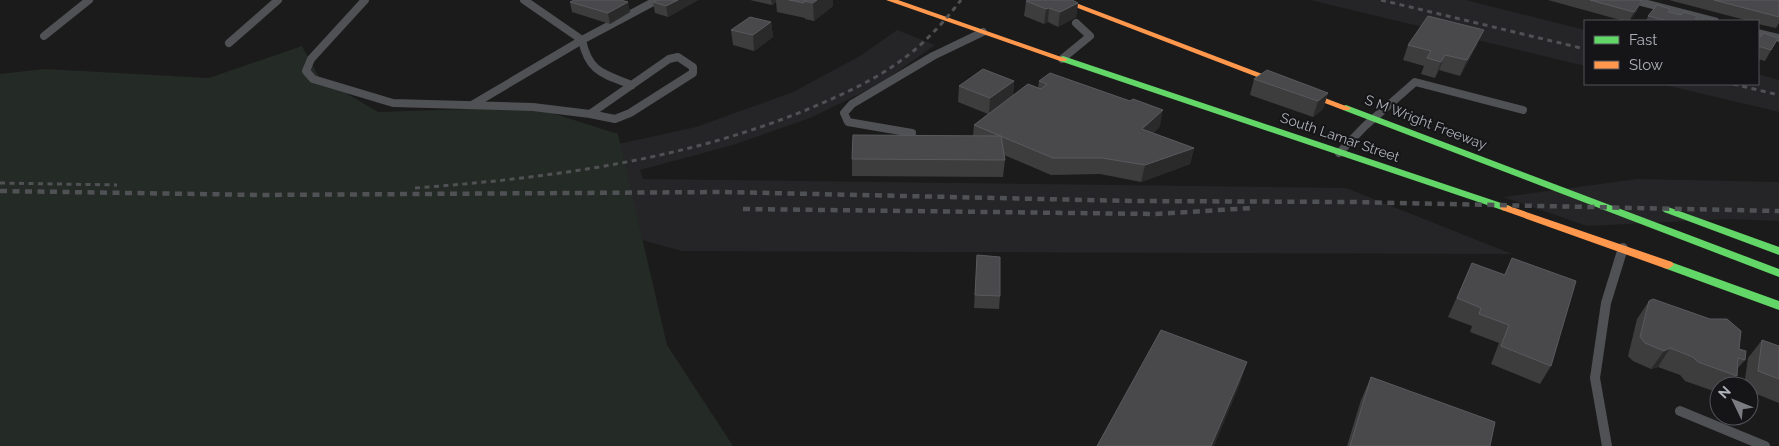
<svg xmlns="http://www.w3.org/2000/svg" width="1779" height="446" viewBox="0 0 1779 446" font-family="Raleway,sans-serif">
  <rect width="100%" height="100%" fill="#1b1b1b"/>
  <path fill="#252527" d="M1310 0H1466L1585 30V66Z
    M897 30 935 45 880 84 810 118 733 145 640 170 643 179 1346 188 1512 254 682 251 510 204 527 164 696 127 793 92 860 56Z
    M1758 74 1779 80V112L1661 84H1758Z
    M1637 179 1779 182V221L1729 219 1587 226 1503 197Z"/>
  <path fill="#242a25" d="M302 46 319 77 378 112 533 107 618 134 667 345 733 446H0V74L45 69 209 78Z"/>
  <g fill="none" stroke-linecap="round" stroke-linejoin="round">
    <path stroke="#505154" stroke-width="8" d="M365 0 311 59 306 71 313 79 393 103 533 107 590 114
      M524 0 582 40 657 0
      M44 36 89 0
      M229 43 278 0
      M678 57 693 67V73L630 113 615 119 590 114 669 59Z
      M1062 59 1090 36 1076 23
      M472 105 582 40C589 73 604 74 632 85
      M912 133 848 122 844 113 852 104 933 56 983 32
      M1339 153 1365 126 1415 82 1523 110"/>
    <path stroke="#505154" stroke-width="10" d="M1680 411 1765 446
      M1607 446 1595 378 1606 303 1623 248"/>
    <path fill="#505154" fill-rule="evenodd" d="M1627 0H1648L1718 18 1719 21H1699L1629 3Z
      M1758 29 1779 34V42L1758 37Z"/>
    <path fill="#63d668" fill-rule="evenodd" d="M1063 56 1510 206 1512 208 1506 211 1502 210 1060 61V57Z
      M1346 105 1779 269V277L1343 110V106Z
      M1668 207 1779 247V255L1664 212 1662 210Z
      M1668 261 1779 301V310L1664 268 1662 265Z"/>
    <path fill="#ff974d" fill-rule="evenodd" d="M886 0H898L1067 59 1066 61H1060Z
      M1057 0H1068L1351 108 1349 110H1343Z
      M1506 205 1672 262 1674 265 1668 269 1664 268 1502 210 1500 208Z"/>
    <path stroke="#505154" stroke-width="3" stroke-dasharray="5 4.5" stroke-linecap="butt" d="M1381 0 1585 49
      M1733 84 1779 95
      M0 183 117 185
      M415 188C549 178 681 161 806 110 839 96 874 81 903 59 925 43 944 22 961 0"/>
    <path stroke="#505154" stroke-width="4.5" stroke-dasharray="7 5.5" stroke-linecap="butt" d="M0 191 262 195 723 192 1132 201 1352 202 1779 211
      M743 209 1155 214 1252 208"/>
  </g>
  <path fill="#3d3d3e" d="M698 0 668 17 655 13 653 2Z
    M750 0H833V6L814 21 805 19V18L777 12 776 2 772 5Z
    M1548 0H1625L1637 11 1629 21H1624Z
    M1669 0H1779V23L1776 28 1758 24V21H1749Z
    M1026 1 1078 3 1076 17 1058 27 1048 22 1044 24 1024 16Z
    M570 2 630 12 610 24 572 12Z
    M1670 9 1669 12 1681 15 1697 16 1695 19 1702 21H1717H1646L1648 16Z
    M771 22 773 37 754 51 733 45 731 30Z
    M1758 36 1778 38 1765 61 1758 59Z
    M1408 45H1477L1460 76 1439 70 1435 78 1421 74 1424 66 1403 60Z
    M1254 79 1328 93 1323 109 1313 117 1250 95Z
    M1014 81 1013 95 1038 88 1039 81 1160 126 1153 133 1194 148 1190 164 1141 182 1100 174 1051 175 1004 155 1005 160 1003 177 852 176V159L973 136 974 125 988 114 958 102 959 86Z
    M977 255 1000 296 999 309 974 308Z
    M1512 258 1551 366 1540 384 1491 364 1499 343 1470 332 1472 326 1448 317 1472 263 1504 275Z
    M1649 301 1739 349 1745 360 1737 369V376L1729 386H1719V393L1685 381 1680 375 1658 367 1651 369 1633 361 1628 356 1637 319Z
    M1762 340 1779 346V403L1749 391V386H1744L1748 358Z
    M1371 377 1490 446H1347L1361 400Z"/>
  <path fill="#2a2a2b" d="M678 0H698L668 17 666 6Z
    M771 0H776V2L772 5Z
    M808 0H833V6L814 21 813 3Z
    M1642 1 1637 11 1629 21 1634 12Z
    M628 2 630 12 610 24 608 13Z
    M1078 3 1076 17 1058 27 1060 12Z
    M1049 8 1048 22 1044 24 1046 9Z
    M771 22 773 37 754 51 753 35Z
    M1484 30 1477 45 1460 76 1467 60Z
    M1445 55 1439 70 1435 78 1441 62Z
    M1014 81 1013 97 989 114 990 98Z
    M1328 93 1323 109 1313 117 1318 101Z
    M1163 110 1160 126 1139 145 1142 129Z
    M1194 148 1190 164 1141 182 1145 165Z
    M1670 348 1658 367 1651 369 1664 351Z
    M1247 362 1240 384 1214 446H1211Z"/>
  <path fill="#49494c" stroke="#595a5d" d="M574 0H621L628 2 608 13 570 2Z
    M658 0H678L666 6 653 2Z
    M789 0H805L804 1V3Z
    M805 0H817L813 3 804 1Z
    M1028 0H1072L1078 3 1060 12 1049 8 1046 9 1026 1Z
    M1590 0H1639L1642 1 1634 12Z
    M1714 0H1779V17Z
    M1657 5 1670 9 1668 12 1681 15 1684 12 1697 16 1695 19 1702 21 1704 18 1717 21H1668L1648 16Z
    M1428 16 1484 30 1467 60 1445 55 1441 62 1427 58 1431 51 1408 45Z
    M750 17 771 22 753 35 731 30Z
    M1763 33 1778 38 1771 50 1758 46V36L1761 37Z
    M983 69 1014 81 990 98 959 86Z
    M1267 70 1328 93 1318 101 1254 79Z
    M1050 73 1130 101 1133 99 1163 110 1142 129 1194 148 1145 165 1102 158H1053L974 125 1028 84 1041 89 1047 84 1039 81Z
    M853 135 1001 136 1005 160 852 159Z
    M977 255 1000 257V296L975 295Z
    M1512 258 1576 281 1551 366 1501 346 1509 325 1479 314 1481 308 1457 298 1472 263 1505 275Z
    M1653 299 1710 319H1727L1741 331 1739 349 1746 351 1745 360 1738 358 1737 376 1698 362 1693 357 1670 348 1664 351 1645 343 1640 337 1649 301Z
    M1161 330 1247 362 1211 446H1097Z
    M1762 340 1779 346V379L1758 371Z
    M1371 377 1495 422 1490 446H1350Z"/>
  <g text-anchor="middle" stroke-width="4" stroke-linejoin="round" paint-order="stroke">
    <g font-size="14" fill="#aeb1ba" stroke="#151517">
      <text transform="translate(1426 122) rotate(21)" y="5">S M Wright Freeway</text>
      <text transform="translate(1340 137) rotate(19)" y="5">South Lamar Street</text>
    </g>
  </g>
  <rect x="1584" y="20" width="175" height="65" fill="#151517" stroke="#525358"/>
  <rect x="1594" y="36" width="25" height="8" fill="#63d668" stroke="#525358"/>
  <text x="1629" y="45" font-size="15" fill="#aeb1ba">Fast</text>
  <rect x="1594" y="61" width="25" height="8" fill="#ff974d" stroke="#525358"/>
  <text x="1629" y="70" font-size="15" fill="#aeb1ba">Slow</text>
  <g transform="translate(1734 401) rotate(313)"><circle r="24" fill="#151517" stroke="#525358"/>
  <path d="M0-4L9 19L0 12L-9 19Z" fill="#7b7c82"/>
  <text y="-8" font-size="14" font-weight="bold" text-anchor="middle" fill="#aeb1ba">N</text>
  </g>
</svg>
